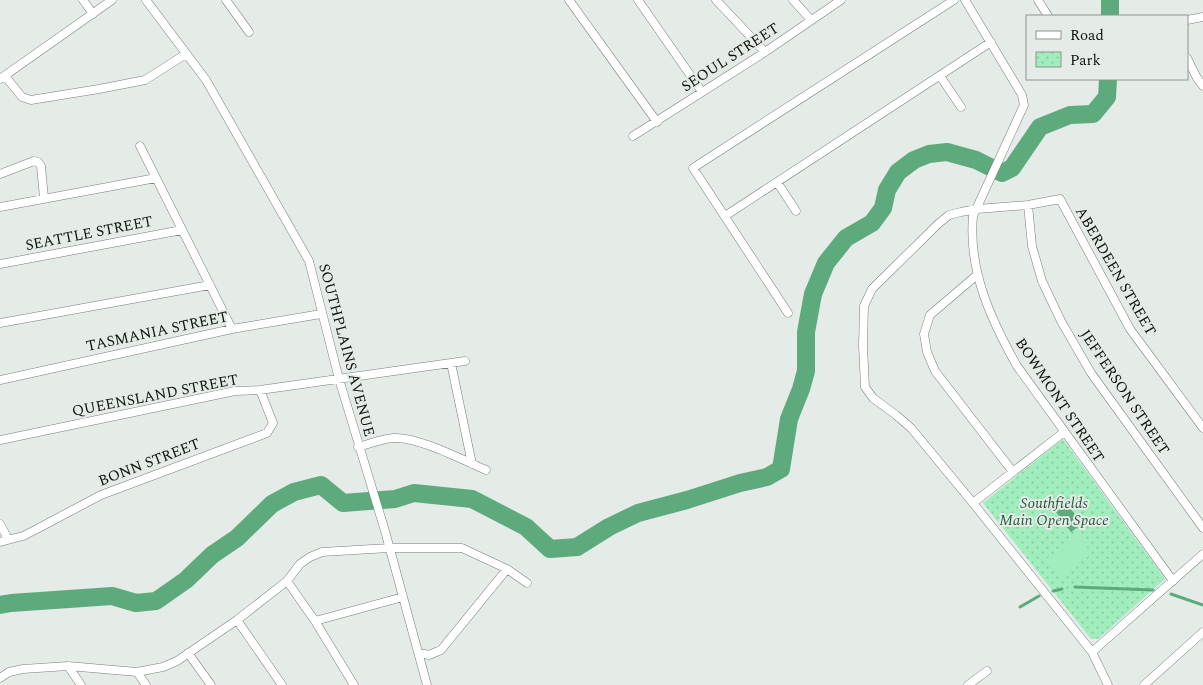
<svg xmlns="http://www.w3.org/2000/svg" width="1203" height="685" viewBox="0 0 1203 685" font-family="Spectral,serif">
  <defs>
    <pattern id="park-dots" width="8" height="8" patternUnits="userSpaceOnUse" patternTransform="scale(1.25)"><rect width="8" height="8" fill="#a0edbd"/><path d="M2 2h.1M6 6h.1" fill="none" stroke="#89caa1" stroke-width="1.8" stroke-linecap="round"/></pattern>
    <pattern id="water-waves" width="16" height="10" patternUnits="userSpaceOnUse" patternTransform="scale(1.25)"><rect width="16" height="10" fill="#5dab7d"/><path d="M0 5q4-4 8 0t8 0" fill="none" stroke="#4b8a65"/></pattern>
  </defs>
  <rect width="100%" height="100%" fill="#e5ebe7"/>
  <path fill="url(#park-dots)" d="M1063 439 1165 579 1098 639H1091L983 503Z"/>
  <path fill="#a0edbd" d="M1078 535 1092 554 1059 578 1046 559Z"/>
  <path fill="url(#water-waves)" d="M1067 504 1082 524 1071 532 1056 512Z"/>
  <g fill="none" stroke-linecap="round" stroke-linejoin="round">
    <path stroke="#5dab7d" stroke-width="3" d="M1075 587 1153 590
      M1053 591 1062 589
      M1171 594 1203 605
      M1020 607 1039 596"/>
    <path stroke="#5dab7d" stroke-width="18" d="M1110 16V0
      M0 605 11 603 112 596 136 603 156 601 186 580 212 555 237 538 272 504 294 492 321 485 343 503 395 499 414 493 472 499 526 527 550 549 577 547 609 527 638 513 687 500 740 483 767 477 781 469 789 419 801 389 806 371V332L813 294 826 263 846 238 872 223 883 208 887 190 898 172 914 160 929 154 947 152 976 160 1002 173 1012 168 1040 127 1070 115 1093 114 1107 97 1108 79"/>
    <defs>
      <path id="street" d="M83 0 93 14
        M146 0 206 80 309 261 339 379 385 531 427 685
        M226 0 249 32
        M569 0 657 122
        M638 0 702 92
        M716 0 765 52
        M793 0 811 20
        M965 0 1022 95 1024 105 973 216C968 270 991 320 1017 366L1173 581
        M1038 0 1048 16
        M1187 20 1203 17
        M1187 58 1197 78 1203 86
        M5 76 22 97 31 100 99 89 145 80 186 54
        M940 76 961 107
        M0 79 112 0
        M633 136 765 52 841 0
        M140 146 232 329
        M0 174 34 161 38 162 41 166 44 198
        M777 182 796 211
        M1028 205 1032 246 1042 281 1061 321 1091 373 1203 528
        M0 207 156 178
        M725 216 991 42
        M0 264 182 230
        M977 275 930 315 924 334 927 352 935 371 1013 472
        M788 313 693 168 954 0
        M0 323 210 285
        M451 363 472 464
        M0 380 232 329 321 314
        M0 440 235 391 260 390 465 361
        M358 447C369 444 381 439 393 438 417 436 463 460 486 470
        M973 503 1064 432
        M0 524 8 539
        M0 542 23 536 35 530 101 495 267 433 273 423 260 390
        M287 581 315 621 354 685
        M237 620 282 685
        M315 621 403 597
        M1092 652 1203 554
        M188 653 211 685
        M419 653 429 655 441 650 507 569
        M68 666 81 685
        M137 672 146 685
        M0 678 9 672 23 669 68 666 137 672 163 667 177 661 237 620 287 581 300 564 310 557 322 552 389 548H462L507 569 527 583
        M968 685 987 671
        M1108 685 1092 652 973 503 911 428 896 415 873 398 865 387 863 346 864 306 872 289 938 224 949 215 961 212 977 209 1028 205 1060 199 1130 329 1203 428
        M1144 685 1203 632"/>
    </defs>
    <use href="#street" stroke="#787e7a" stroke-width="9"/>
    <use href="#street" stroke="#fff" stroke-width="8"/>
  </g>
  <g text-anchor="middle" stroke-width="4" stroke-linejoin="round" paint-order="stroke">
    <g font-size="15" fill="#101210" stroke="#e5ebe7">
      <text transform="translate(730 57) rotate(-33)" y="5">SEOUL STREET</text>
      <text transform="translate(89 233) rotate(-11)" y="5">SEATTLE STREET</text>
      <text transform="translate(1116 271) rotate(60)" y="5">ABERDEEN STREET</text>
      <text transform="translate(157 331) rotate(-12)" y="5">TASMANIA STREET</text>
      <text transform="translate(347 350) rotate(75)" y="5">SOUTHPLAINS AVENUE</text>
      <text transform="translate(1125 392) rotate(56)" y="5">JEFFERSON STREET</text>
      <text transform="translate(155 395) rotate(-11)" y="5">QUEENSLAND STREET</text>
      <text transform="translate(1060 400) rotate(56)" y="5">BOWMONT STREET</text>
      <text transform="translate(149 462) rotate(-21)" y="5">BONN STREET</text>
    </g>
    <g font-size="15" font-style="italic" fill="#205b3b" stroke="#e5ebe7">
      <text x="1054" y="508">Southfields<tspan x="1054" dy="17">Main Open Space</tspan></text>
    </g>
  </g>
  <rect x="1026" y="15" width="162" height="65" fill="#e5ebe7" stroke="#909491"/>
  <rect x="1036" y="31" width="25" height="8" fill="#ffffff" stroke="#909491"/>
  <text x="1070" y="40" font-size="15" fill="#101210">Road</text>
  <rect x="1036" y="52" width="25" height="15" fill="url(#park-dots)" stroke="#909491"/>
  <text x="1070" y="65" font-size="15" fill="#101210">Park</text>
</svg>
